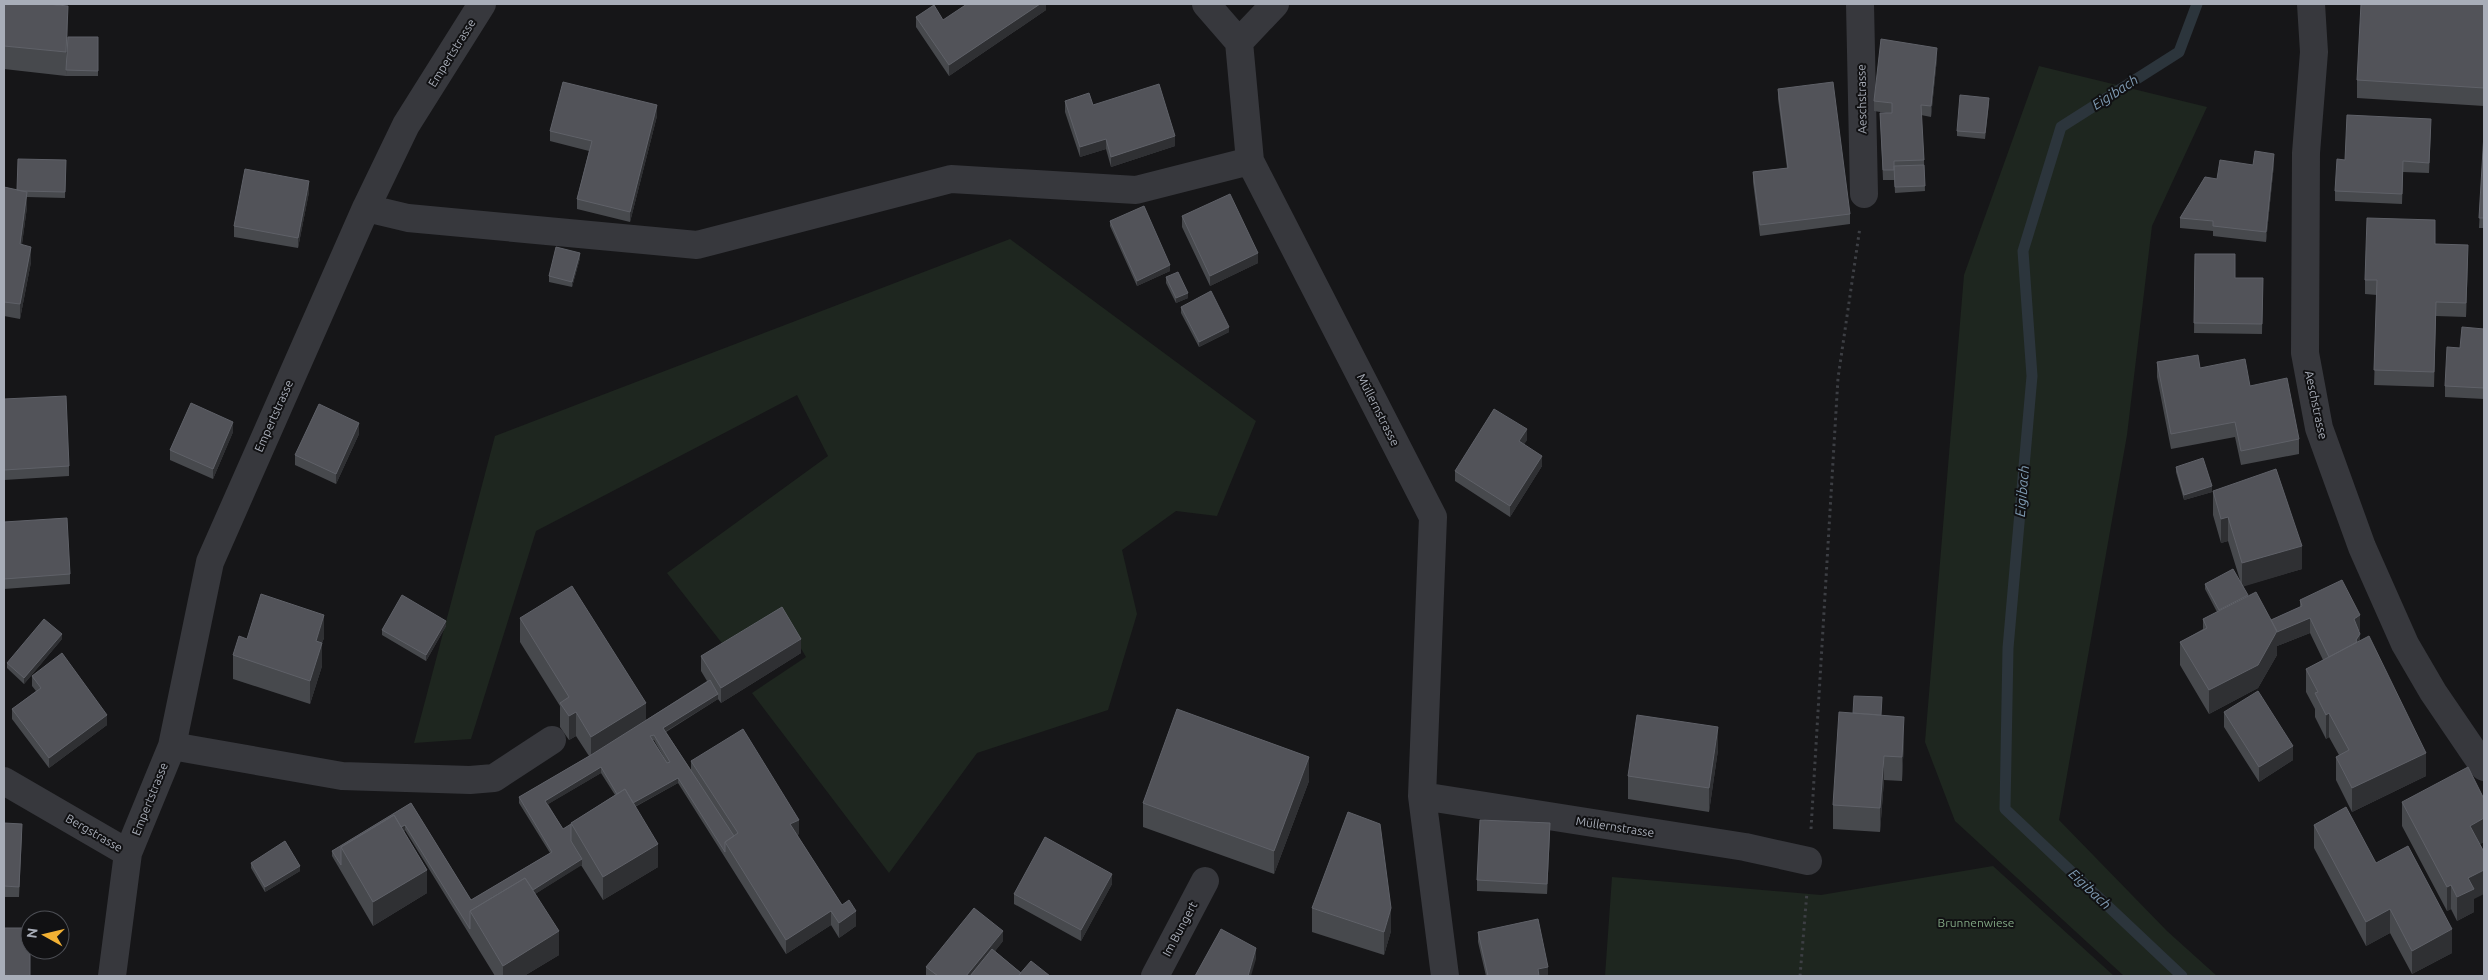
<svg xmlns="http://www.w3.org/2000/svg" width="2488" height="980" viewBox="0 0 2488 980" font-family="Ubuntu,sans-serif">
  <rect width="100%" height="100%" fill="#161618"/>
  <path fill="#1e261f" d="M2039 66 2207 107 2152 226 2127 435 2059 820 2167 931 2217 976H2124L1955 821 1925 742 1964 275Z
    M1010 239 1256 421 1217 516 1176 511 1122 550 1137 614 1108 710 977 753 889 873 752 693 806 657 783 618 725 647 667 573 828 456 797 395 536 531 471 739 414 743 495 436Z
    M1993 866 2114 976H1605L1612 877 1821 895Z"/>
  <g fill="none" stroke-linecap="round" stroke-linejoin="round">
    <path stroke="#2c353c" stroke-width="11" d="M2182 976 2005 809 2008 648 2032 376 2023 251 2061 127 2179 52 2197 4"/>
    <path stroke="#3d3f44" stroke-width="3" stroke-dasharray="2.5 4" stroke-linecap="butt" d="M1811 829 1838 378 1860 227
      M1800 976 1807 892"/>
    <path stroke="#37383d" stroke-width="28" d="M1206 4 1239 42
      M1860 4 1864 194
      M2311 4 2314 52 2306 153 2305 353 2319 428 2362 547 2405 644 2433 692 2484 767
      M1239 42 1250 161 1433 517 1422 796 1445 976
      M1239 42 1275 4
      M366 208 408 218 697 245 951 179 1136 190 1250 161
      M172 746 342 776 470 780 494 778 552 740
      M4 781 128 853
      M1422 796 1745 847 1808 861
      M112 976 128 853 172 746 210 562 366 208 406 125 482 4
      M1155 976 1205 881"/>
  </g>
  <path fill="#47494d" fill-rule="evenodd" d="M4 4 68 37H98V76H66L4 69Z
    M1046 4V10L949 76 916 27V17L943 20Z
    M2484 4V106L2357 98V80Z
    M1937 58 1931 117 1921 115 1924 160 1925 191 1895 193 1894 173V180H1883L1880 113H1886L1874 111V101Z
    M1778 89 1850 214V224L1760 236 1753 182V172L1787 168 1778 99Z
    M1065 101 1093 105 1175 146 1111 167 1106 149 1080 157 1065 112Z
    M1989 103 1985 139 1957 136V131Z
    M657 116 630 222 577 209V199L589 151 550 141V131Z
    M2431 129 2429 173 2403 172 2402 204 2335 201V191L2345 160Z
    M2484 133V228H2479Z
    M66 160 65 198 27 197V207L22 244 31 262 20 319 4 316V187L17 190Z
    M2274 164 2266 242 2213 236V231L2180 228V218L2217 179 2253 165Z
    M309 192 298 248 234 237V226Z
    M1182 216 1258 263 1210 286 1182 227Z
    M1110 221 1170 271 1137 286 1110 226Z
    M2435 244 2468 260 2466 317 2436 316 2434 387 2374 385 2377 295 2365 294V280Z
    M2195 254 2235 278H2263L2262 334 2194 333Z
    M580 258 572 287 549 282V276Z
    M1166 277 1188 298 1176 303 1166 283Z
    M1181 307 1229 332 1199 347 1181 313Z
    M2484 329V399L2445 397V386L2460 348Z
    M2157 362 2200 368 2250 386 2299 439V454L2241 465 2235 437 2171 449 2157 377Z
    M4 399 69 466V476L4 480Z
    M233 432 213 479 170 460V450Z
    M359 434 336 484 295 465V455Z
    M1527 440 1524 444 1542 466 1510 517 1455 481V471Z
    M2176 467 2212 492 2184 500 2176 472Z
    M2213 491 2302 569 2243 586 2248 597 2271 620 2300 607V600L2360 630 2359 631 2360 641 2426 776 2352 812 2336 780V757L2339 755 2329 737 2326 739 2315 717V709L2306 692V669L2323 660 2310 633 2277 646V655L2258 688 2209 714 2180 665V642L2203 629V619L2217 612 2205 589V584L2240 580 2228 541 2221 543 2213 515Z
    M4 522 70 574V584L4 589Z
    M520 618 646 720 707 681 701 671V656L801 653 721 703 718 699 666 732 691 770V761L799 834 797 835 842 905 856 926 839 938 831 925 786 954 678 783 635 807 658 867 603 900 581 865 535 894 559 955 524 976H495L405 830 404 831 427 893 373 926 332 856V851L411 803 471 900 550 853 519 803V797L589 756 576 736 569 740 560 727V706L520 642ZM653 740H654L667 763ZM601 773 615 795 571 823V824L563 829 548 804Z
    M446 626 426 661 382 635V630Z
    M324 638 322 643V666L310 704 233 679V655L247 639Z
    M62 639 24 684 7 668V663Z
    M32 676 107 725 49 768 12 719V709L36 691 32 686Z
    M2224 712 2293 760 2259 782 2224 727Z
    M1881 715 1904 740 1902 781 1884 780 1880 832 1833 829V805Z
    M1718 750 1709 812 1628 799V776Z
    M1309 781 1274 874 1143 827V803Z
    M2402 802 2484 842 2480 844 2474 899V912L2457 921 2451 909 2447 911 2402 826Z
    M4 823 22 834 19 897H4Z
    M2314 825 2376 863 2452 953 2412 974 2390 933 2366 946 2314 848Z
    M1550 833 1547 894 1477 891V880Z
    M251 863 300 871 265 892 251 868Z
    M1112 884 1081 941 1014 904V894Z
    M1312 908 1391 931 1384 955 1312 932Z
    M1478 932 1548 976H1486L1478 942Z
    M1003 941 995 951 1021 973 1050 976H926V967Z"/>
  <path fill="#2f3033" d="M1040 4H1046V10L949 76V65Z
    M68 6V29L66 76V52Z
    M1937 48V58L1931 117V106Z
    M657 105V116L630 222V212Z
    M1175 136V146L1111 167V157Z
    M1106 139V149L1080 157V147Z
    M2274 154V164L2266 242V232Z
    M309 181V192L298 248V238Z
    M27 192V207L20 258V244Z
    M2468 245V260L2466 317V303Z
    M31 247V262L20 319V304Z
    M580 253V258L572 287V282Z
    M1258 253V263L1210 286V276Z
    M1170 265V271L1137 286V281Z
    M1188 293V298L1176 303V298Z
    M1229 327V332L1199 347V342Z
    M233 422V432L213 479V469Z
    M359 423V434L336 484V474Z
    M1527 429V440L1519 451V441Z
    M1542 456V466L1510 517V506Z
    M2212 486V492L2184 500V495Z
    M2228 517V541L2221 543V519Z
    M2302 546V569L2242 587V563Z
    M2248 595V600L2219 616V610Z
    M324 615V638L322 643V666L310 704V681L316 641Z
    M2360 615V630L2354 633V619Z
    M2310 618V633L2277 646V655L2258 688 2209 714V690L2274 633Z
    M446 621V626L426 661V655Z
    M62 634V639L24 684V678Z
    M2360 634V649L2356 640Z
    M801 639V653L721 703V688Z
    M718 694V699L663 733V728Z
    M646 703V726L591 760V737Z
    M576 712V736L569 740V716Z
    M2329 713V737L2326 739V715Z
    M107 715V725L49 768V758Z
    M1904 717V740L1902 781V757Z
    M1718 727V750L1709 812V788Z
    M2293 746V760L2259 782V767Z
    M2426 753V776L2352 812V788Z
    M1884 756V780L1880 832V808Z
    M1309 757V781L1274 874V851Z
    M601 767V773L545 806V801Z
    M678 778V783L625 812V807Z
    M2484 818V842L2470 849V826Z
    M799 820V834L790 839V824Z
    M1550 823V833L1547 894V884Z
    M405 825V830L351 864Z
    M658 844V867L603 900V877Z
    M582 859V865L480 928 478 924Z
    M300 866V871L265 892V887Z
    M427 870V893L373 926V902Z
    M2484 870V894L2474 899V912L2457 921V897L2468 878Z
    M1112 874V884L1081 941V930Z
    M2451 885V909L2447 911V887Z
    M1391 908V931L1384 955V932Z
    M2390 909V933L2366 946V922Z
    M831 911V925L786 954V940Z
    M856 911V926L839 938V923Z
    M2452 929V953L2412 974V951Z
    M559 931V955L524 976H503V966Z
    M1003 931V941L975 976H966Z
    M1256 948V959L1251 976H1248Z
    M1548 967V976H1538V969Z"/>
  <path fill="#525359" stroke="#5f6168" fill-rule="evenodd" d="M4 4H47L68 6 66 52 4 46Z
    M967 4H1040L949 65 916 17 934 5 943 20Z
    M2361 4H2484V88L2357 80Z
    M68 37H98V71L66 70Z
    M1881 39 1937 48 1931 106 1921 105 1924 160 1894 161V170H1883L1880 113H1892V103L1874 101Z
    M563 82 657 105 630 212 577 199 592 141 550 131Z
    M1833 82 1850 214 1760 225 1753 172 1788 168 1778 89Z
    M1159 84 1175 136 1111 157 1106 139 1080 147 1065 101 1089 93 1093 105Z
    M1960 95 1989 98 1985 133 1957 131Z
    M2347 115 2431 119 2429 163 2403 161 2402 194 2335 191 2337 159 2345 160Z
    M2484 133V218H2479Z
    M2255 151 2274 154 2266 232 2213 226V221L2180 218 2205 177 2217 179 2220 160 2253 165Z
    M18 159 66 160 65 192 22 191 17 190Z
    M1924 165 1925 186 1895 187 1894 166Z
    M245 169 309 181 298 238 234 226Z
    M4 187 27 192 20 244 31 247 20 304 4 302Z
    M1230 194 1258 253 1210 276 1182 216Z
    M1144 206 1170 265 1137 281 1110 221Z
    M2367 218 2435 220V244L2468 245 2466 303 2436 302 2434 372 2374 370 2377 280H2365Z
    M556 247 580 253 572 282 549 276Z
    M2195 254H2235V278H2263L2262 324 2194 323Z
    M1178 272 1188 293 1176 298 1166 277Z
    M1211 291 1229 327 1199 342 1181 307Z
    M2462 327 2484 329V388L2445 386 2447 347 2460 348Z
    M2198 355 2200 368 2245 359 2250 386 2287 378 2299 439 2241 451 2235 422 2171 434 2157 362Z
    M66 396 69 466 4 470V399Z
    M191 403 233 422 213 469 170 450Z
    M319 404 359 423 336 474 295 455Z
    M1494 409 1527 429 1519 441 1542 456 1510 506 1455 471Z
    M2203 458 2212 486 2184 495 2176 467Z
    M2276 469 2302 546 2242 563 2228 517 2221 519 2213 491Z
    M67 518 70 574 4 579V522Z
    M2233 569 2248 595 2219 610 2205 584Z
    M2342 580 2360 615 2354 619 2360 634 2356 640 2357 642 2329 657 2310 618 2277 632 2271 620 2302 606 2300 600Z
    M572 586 646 703 591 737 576 712 569 716 560 703 569 697 520 618Z
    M2256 592 2277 631 2258 665 2209 690 2180 642 2207 628 2203 619Z
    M261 594 324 615 316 641 322 643 310 681 233 655 239 636 247 639Z
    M402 595 446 621 426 655 382 630Z
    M782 607 801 639 721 688 701 656Z
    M44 619 62 634 24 678 7 663Z
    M2369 636 2426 753 2352 788 2336 757 2349 750 2329 713 2326 715 2315 693 2318 692 2306 669Z
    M62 653 107 715 49 758 12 709 41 688 32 676Z
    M710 680 718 694 663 728 734 836 725 842V852L678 778 633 803 625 789 617 794 601 767 545 801 563 829 571 824V841L582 859 533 890 525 878 470 911V929L405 825 401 827 394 815 341 847V865L332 851 411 803 471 900 552 852 519 797 591 755ZM654 735 670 762 667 763 650 736Z
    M2258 691 2293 746 2259 767 2224 712Z
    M1854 696 1882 697 1881 715 1853 713Z
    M1177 709 1309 757 1274 851 1143 803Z
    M1839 712 1904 717 1902 757 1884 756 1880 808 1833 805Z
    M1637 715 1718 727 1709 788 1628 776Z
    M743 729 799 820 790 824 842 905 849 900 856 911 839 923 831 911 786 940 725 842 738 833 691 761Z
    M2468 767 2484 799V818L2470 826 2484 852V870L2468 878 2474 889 2457 897 2451 885 2447 887 2402 802Z
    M625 789 658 844 603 877 571 823Z
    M2346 807 2376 863 2408 846 2452 929 2412 951 2390 909 2366 922 2314 825Z
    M1348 812 1380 824 1391 908 1384 932 1312 908Z
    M394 815 427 870 373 902 341 847Z
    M1480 820 1550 823 1547 884 1477 880Z
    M4 823 22 824 19 887 4 886Z
    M1045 837 1112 874 1081 930 1014 894Z
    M285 841 300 866 265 887 251 863Z
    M525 878 559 931 503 966 470 911Z
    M974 908 1003 931 966 976H938L926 967Z
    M1538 919 1548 967 1538 969 1539 976H1488L1478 932Z
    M4 928H30V976H4Z
    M1221 929 1256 948 1248 976H1195Z
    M992 949 1021 973 1018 976H970Z
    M1031 961 1050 976H1018Z"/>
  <g text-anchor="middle" stroke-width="4" stroke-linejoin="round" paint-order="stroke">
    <g font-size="12" fill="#a8adb8" stroke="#111113">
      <text transform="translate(452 53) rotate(-58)" y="4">Empertstrasse</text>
      <text transform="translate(1862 99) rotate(-91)" y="4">Aeschstrasse</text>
      <text transform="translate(2316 405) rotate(78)" y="4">Aeschstrasse</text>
      <text transform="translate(1378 410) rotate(63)" y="4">Müllernstrasse</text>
      <text transform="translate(274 416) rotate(-66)" y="4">Empertstrasse</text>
      <text transform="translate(150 799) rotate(-68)" y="4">Empertstrasse</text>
      <text transform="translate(1615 827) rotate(9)" y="4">Müllernstrasse</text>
      <text transform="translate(94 833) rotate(30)" y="4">Bergstrasse</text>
      <text transform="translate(1180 929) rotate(-62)" y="4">Im Bungert</text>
    </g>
    <g font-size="12" fill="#7fa381" stroke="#111113">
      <text x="1976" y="927">Brunnenwiese</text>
    </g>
    <g font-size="14" font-style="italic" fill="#7f9bb3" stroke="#111113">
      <text transform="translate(2115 92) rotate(-33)" y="5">Eigibach</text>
      <text transform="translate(2022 491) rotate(-85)" y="5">Eigibach</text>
      <text transform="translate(2090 889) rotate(43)" y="5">Eigibach</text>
    </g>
  </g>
  <rect width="2488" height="980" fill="none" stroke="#a8adb8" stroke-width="10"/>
  <g transform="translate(45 935) rotate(278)"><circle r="24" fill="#111113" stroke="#4d4f55"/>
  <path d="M0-4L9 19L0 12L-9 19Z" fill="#f2b134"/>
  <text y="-8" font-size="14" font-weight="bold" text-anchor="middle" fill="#a8adb8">N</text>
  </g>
</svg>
